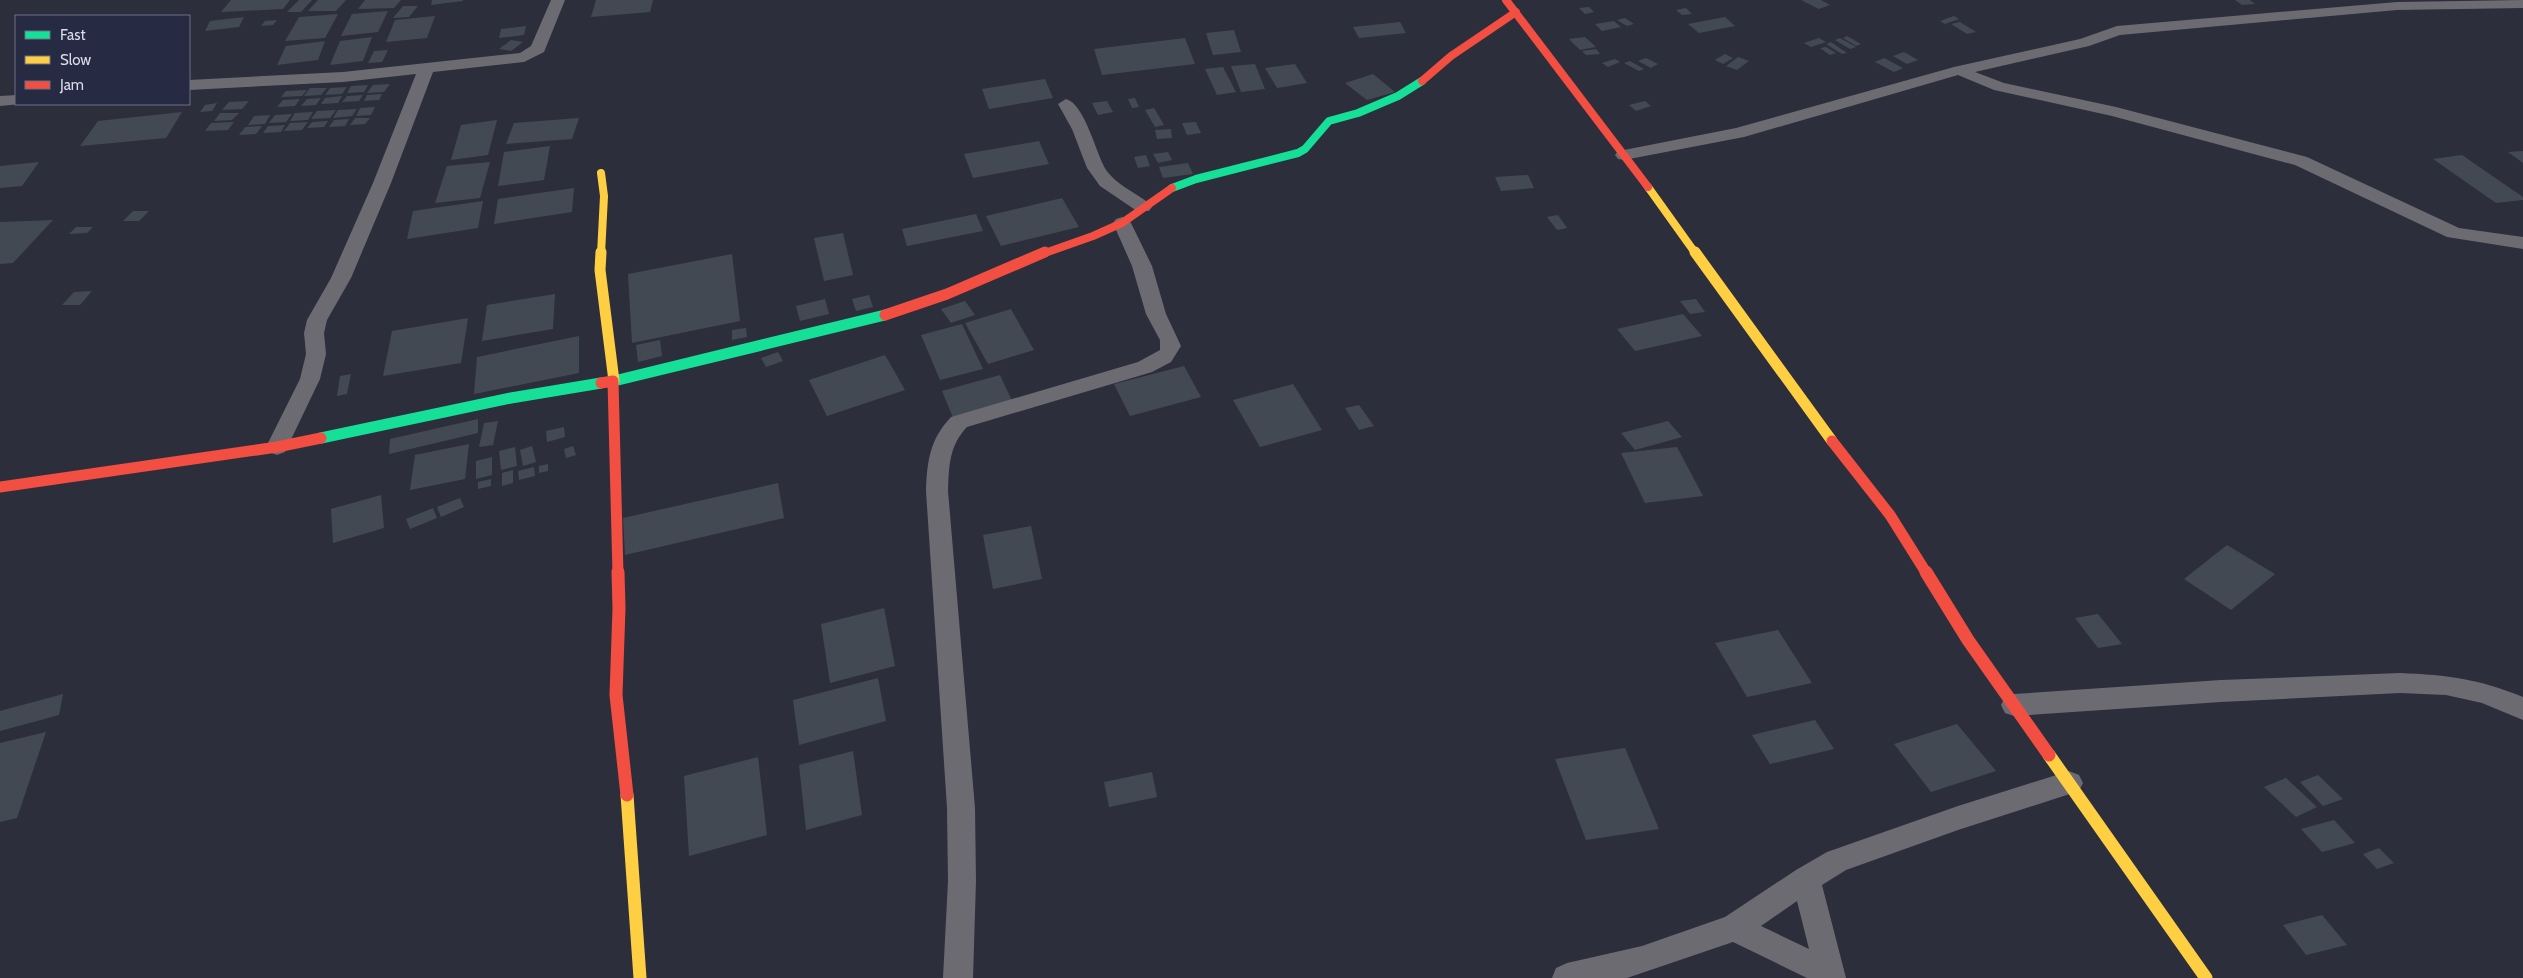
<svg xmlns="http://www.w3.org/2000/svg" width="2523" height="978" viewBox="0 0 2523 978" font-family="Cabin,sans-serif">
  <rect width="100%" height="100%" fill="#2c2e3c"/>
  <path fill="#434953" d="M231 0H290L283 9 221 12Z
    M299 0H312L301 12H287Z
    M318 0H346L336 11H308Z
    M365 0H401L394 8 358 9Z
    M432 0H463V1L431 5Z
    M596 0H653L650 12 591 17Z
    M1801 0H1821L1830 5 1819 9Z
    M2235 0H2250L2255 4 2242 5Z
    M403 6H418L409 17 393 18Z
    M1589 7 1594 12 1585 14 1579 8Z
    M1686 8 1692 14 1682 15 1676 10Z
    M388 11 378 32 341 36 352 14Z
    M338 14 325 38 285 41 299 17Z
    M435 16 427 38 386 42 395 20Z
    M1954 16 1959 19 1945 24 1940 21Z
    M244 17 239 27 205 31 210 21Z
    M1725 17 1735 26 1699 33 1688 24Z
    M1625 18 1634 24 1627 26 1617 20Z
    M277 20 273 25 261 26 265 21Z
    M1614 21 1621 27 1602 31 1595 24Z
    M1400 22 1406 33 1359 38 1353 27Z
    M1960 22 1976 32 1967 34 1951 24Z
    M526 26 524 35 499 38 501 29Z
    M1234 30 1241 52 1213 55 1206 33Z
    M1847 36 1861 44 1856 46 1843 38Z
    M372 37 363 61 330 65 340 41Z
    M1585 37 1596 47 1580 50 1569 39Z
    M1185 38 1195 64 1102 75 1094 49Z
    M1819 38 1826 42 1811 47 1804 43Z
    M1840 38 1856 47 1850 49 1835 40Z
    M511 40 523 42 511 51 499 49Z
    M325 41 318 60 277 65 286 46Z
    M1831 42 1847 53 1842 54 1826 44Z
    M1826 47 1836 53 1830 55 1820 48Z
    M1596 49 1600 54 1586 55 1582 51Z
    M388 50 382 62 368 63 374 51Z
    M1904 52 1918 60 1907 64 1893 56Z
    M1725 54 1733 58 1723 64 1715 60Z
    M1738 57 1749 61 1737 70 1726 66Z
    M1646 58 1658 64 1651 68 1638 61Z
    M1884 58 1903 68 1894 72 1875 62Z
    M1615 59 1620 62 1608 67 1602 63Z
    M1630 61 1644 69 1639 71 1624 63Z
    M1255 64 1265 89 1241 92 1231 66Z
    M1295 64 1307 83 1277 88 1265 68Z
    M1223 67 1236 92 1217 95 1205 69Z
    M1373 74 1395 92 1367 100 1345 83Z
    M1045 79 1053 98 989 109 982 89Z
    M390 84 384 92 367 93 373 85Z
    M368 85 364 92 347 93 351 86Z
    M347 87 342 94 325 95 330 88Z
    M310 88H327L321 95 304 96Z
    M307 90 302 96 281 97 286 91Z
    M382 94 379 100 364 101 367 95Z
    M363 95 359 101 342 102 347 96Z
    M342 96 338 103 321 104 325 98Z
    M321 98 316 105 301 106 307 99Z
    M1135 98 1139 107 1132 108 1128 99Z
    M300 99 295 106 277 107 283 100Z
    M249 101 242 109 222 110 229 102Z
    M1107 101 1113 112 1098 115 1092 103Z
    M1645 101 1651 106 1636 111 1629 105Z
    M217 103 212 111 200 112 205 105Z
    M375 107 371 115 356 116 360 108Z
    M1154 108 1164 125 1155 127 1145 110Z
    M357 109 352 116 333 118 338 110Z
    M336 110 330 118 311 119 317 111Z
    M182 112 166 138 80 146 98 121Z
    M313 112 308 120 290 121 295 113Z
    M220 113H239L232 120 214 121Z
    M292 114 286 122 269 123 275 115Z
    M270 115 265 124 248 125 254 116Z
    M355 118H370L365 124 350 125Z
    M579 118 572 139 506 144 514 123Z
    M349 119 345 126 329 127 334 120Z
    M497 120 488 155 451 160 461 125Z
    M328 121 324 127 307 128 312 122Z
    M234 122 228 130 205 131 211 123Z
    M308 122 302 130 284 131 290 123Z
    M1196 122 1201 133 1187 135 1182 123Z
    M285 125 281 132 263 133 268 126Z
    M262 126 256 134 239 135 245 127Z
    M1171 129 1172 138 1157 139 1155 130Z
    M1039 141 1049 164 973 178 964 154Z
    M550 146 544 180 498 186 504 152Z
    M2523 151V163L2508 152Z
    M1168 152 1172 160 1158 163 1153 154Z
    M1146 155 1150 166 1138 168 1134 157Z
    M2462 155 2523 197V200L2496 203 2433 159Z
    M39 162 22 186 0 188V166Z
    M490 162 480 198 435 203 447 166Z
    M1188 163 1193 174 1163 178 1159 167Z
    M1528 175 1534 188 1501 191 1495 177Z
    M574 188 572 212 494 224 498 199Z
    M1062 198 1079 227 1001 246 986 216Z
    M483 201 478 228 407 239 413 211Z
    M133 211H149L139 221H123Z
    M976 214 983 231 907 246 902 229Z
    M1558 215 1567 228 1557 230 1547 217Z
    M53 220 13 263 0 264V222Z
    M76 227H93L87 233 69 234Z
    M843 233 853 275 824 281 814 238Z
    M732 254 740 321 632 343 628 274Z
    M92 291 80 305H62L74 292Z
    M555 294 553 329 482 341 487 305Z
    M869 295 873 307 856 311 852 299Z
    M825 299 829 314 800 321 796 306Z
    M1696 299 1705 312 1690 314 1680 301Z
    M965 301 975 315 951 323 941 309Z
    M1011 309 1034 350 988 364 965 323Z
    M1683 314 1702 336 1635 351 1617 329Z
    M468 318 461 363 383 376 392 331Z
    M962 324 983 369 940 380 921 335Z
    M746 328 747 337 732 340V330Z
    M579 336V373L474 394 477 357Z
    M660 340 662 356 638 362 636 345Z
    M778 352 783 361 766 367 761 358Z
    M885 355 905 390 827 416 809 380Z
    M1184 366 1201 397 1130 416 1114 384Z
    M351 374 347 394 337 396 340 376Z
    M1000 375 1013 403 954 420 942 391Z
    M1293 384 1322 430 1260 447 1233 400Z
    M1359 405 1374 426 1359 430 1345 408Z
    M478 419V433L389 454 390 439Z
    M498 421 493 445 479 447 484 423Z
    M1668 421 1682 437 1635 450 1621 433Z
    M564 427 565 437 547 442 546 431Z
    M469 444 465 479 410 490 415 455Z
    M532 446 536 462 523 466 520 450Z
    M573 446 576 455 566 458 564 449Z
    M515 447 517 466 501 470 499 451Z
    M1677 447 1703 496 1645 503 1621 453Z
    M492 457V475L476 479V461Z
    M548 464V471L539 473V466Z
    M534 467 535 476 519 480 518 471Z
    M513 470V483L502 486V473Z
    M491 479V486L478 489V482Z
    M778 483 784 518 625 555 623 518Z
    M381 495 384 528 333 543 331 509Z
    M460 498 464 507 441 517 437 507Z
    M433 508 437 518 410 529 406 519Z
    M1031 526 1042 579 993 589 983 535Z
    M2227 545 2275 574 2231 610 2184 579Z
    M884 608 895 666 830 683 821 624Z
    M2098 614 2122 644 2098 648 2075 618Z
    M1778 630 1812 683 1747 697 1715 643Z
    M878 678 886 721 799 745 793 700Z
    M63 694 59 715 0 731V711Z
    M1815 720 1834 749 1770 764 1752 735Z
    M1957 724 1996 771 1931 792 1894 744Z
    M46 732 17 818 0 822V743Z
    M1625 748 1659 829 1586 840 1555 759Z
    M853 751 862 815 806 830 799 765Z
    M758 757 767 835 689 856 684 776Z
    M1152 772 1157 797 1109 807 1104 782Z
    M2318 775 2343 799 2323 806 2300 782Z
    M2286 778 2317 807 2296 817 2264 787Z
    M2334 820 2355 843 2322 852 2301 829Z
    M2379 848 2394 863 2377 869 2363 854Z
    M2322 915 2347 945 2306 955 2283 925Z"/>
  <g fill="none" stroke-linecap="round" stroke-linejoin="round">
    <path fill="#6d6b72" fill-rule="evenodd" d="M551 0H565L544 52 524 62 433 72 391 183 351 278 327 320 324 333 326 354 320 379 285 452 277 455 269 452 266 447 300 379 306 354 304 333 307 320 331 278 373 183 416 74 343 82 189 90V80L343 72 520 53 531 46Z
      M2523 0V8L2397 10 2120 35 2089 46 1975 72 2004 83 2116 107 2307 157 2459 228 2523 237V249L2447 237 2295 165 2112 116 1994 90 1958 75 1744 137 1624 160 1618 159 1615 155 1618 151 1624 150 1736 128 1954 67 2080 39 2117 26 2397 2Z
      M16 95V104H21L0 106V96Z
      M1066 99C1085 104 1096 154 1106 170 1116 184 1135 193 1149 203L1152 207 1149 211H1137L1100 186 1087 168 1072 129 1058 104Z
      M1122 217 1128 219 1131 223 1152 266 1166 314 1181 346 1171 362 1152 372 967 427C949 446 949 466 948 491L975 808 976 881 973 978H943L948 881 947 808 926 491C927 461 930 439 951 417L1138 362 1160 350V340L1146 314 1132 266 1113 223 1116 219Z
      M2400 673C2448 675 2479 679 2523 697V720L2482 703 2446 695 2400 693 2221 702 2014 716 2005 713 2001 705 2005 697 2014 694 2221 680Z
      M2069 771 2079 775 2083 783 2079 791 1958 830 1846 870 1822 885 1846 978H1807L1733 942 1627 978H1552L1556 968 1567 963 1642 946 1725 917 1796 870 1827 852 1958 806ZM1797 901 1809 949 1761 926Z"/>
    <path stroke="#16e098" stroke-width="8" d="M1172 188 1196 179 1298 153 1305 149 1329 121 1358 113 1398 96 1422 81"/>
    <path stroke="#16e098" stroke-width="11" d="M614 381 885 315
      M321 438 511 398 601 383"/>
    <path stroke="#ffcf43" stroke-width="8" d="M1648 187 1696 254
      M601 254 604 196 601 173"/>
    <path stroke="#ffcf43" stroke-width="11" d="M601 252 600 270 614 381
      M1695 252 1832 441"/>
    <path stroke="#ffcf43" stroke-width="13" d="M2049 755 2206 978
      M627 795 640 978"/>
    <path stroke="#f24e42" stroke-width="8" d="M1506 0 1648 187
      M1422 81 1451 56 1516 12
      M1042 254 1093 236 1122 223 1172 188"/>
    <path stroke="#f24e42" stroke-width="11" d="M885 315 947 294 1045 252
      M601 383 613 381 618 574
      M1832 441 1890 515 1927 574
      M0 487 277 447 321 438"/>
    <path stroke="#f24e42" stroke-width="13" d="M618 572 619 608 616 695 627 795
      M1926 572 1968 640 2049 755"/>
  </g>
  <rect x="15" y="15" width="175" height="90" fill="#262a42" stroke="#6d7186"/>
  <rect x="25" y="31" width="25" height="8" fill="#16e098" stroke="#6d7186"/>
  <text x="60" y="40" font-size="15" fill="#d8dceb">Fast</text>
  <rect x="25" y="56" width="25" height="8" fill="#ffcf43" stroke="#6d7186"/>
  <text x="60" y="65" font-size="15" fill="#d8dceb">Slow</text>
  <rect x="25" y="81" width="25" height="8" fill="#f24e42" stroke="#6d7186"/>
  <text x="60" y="90" font-size="15" fill="#d8dceb">Jam</text>
</svg>
